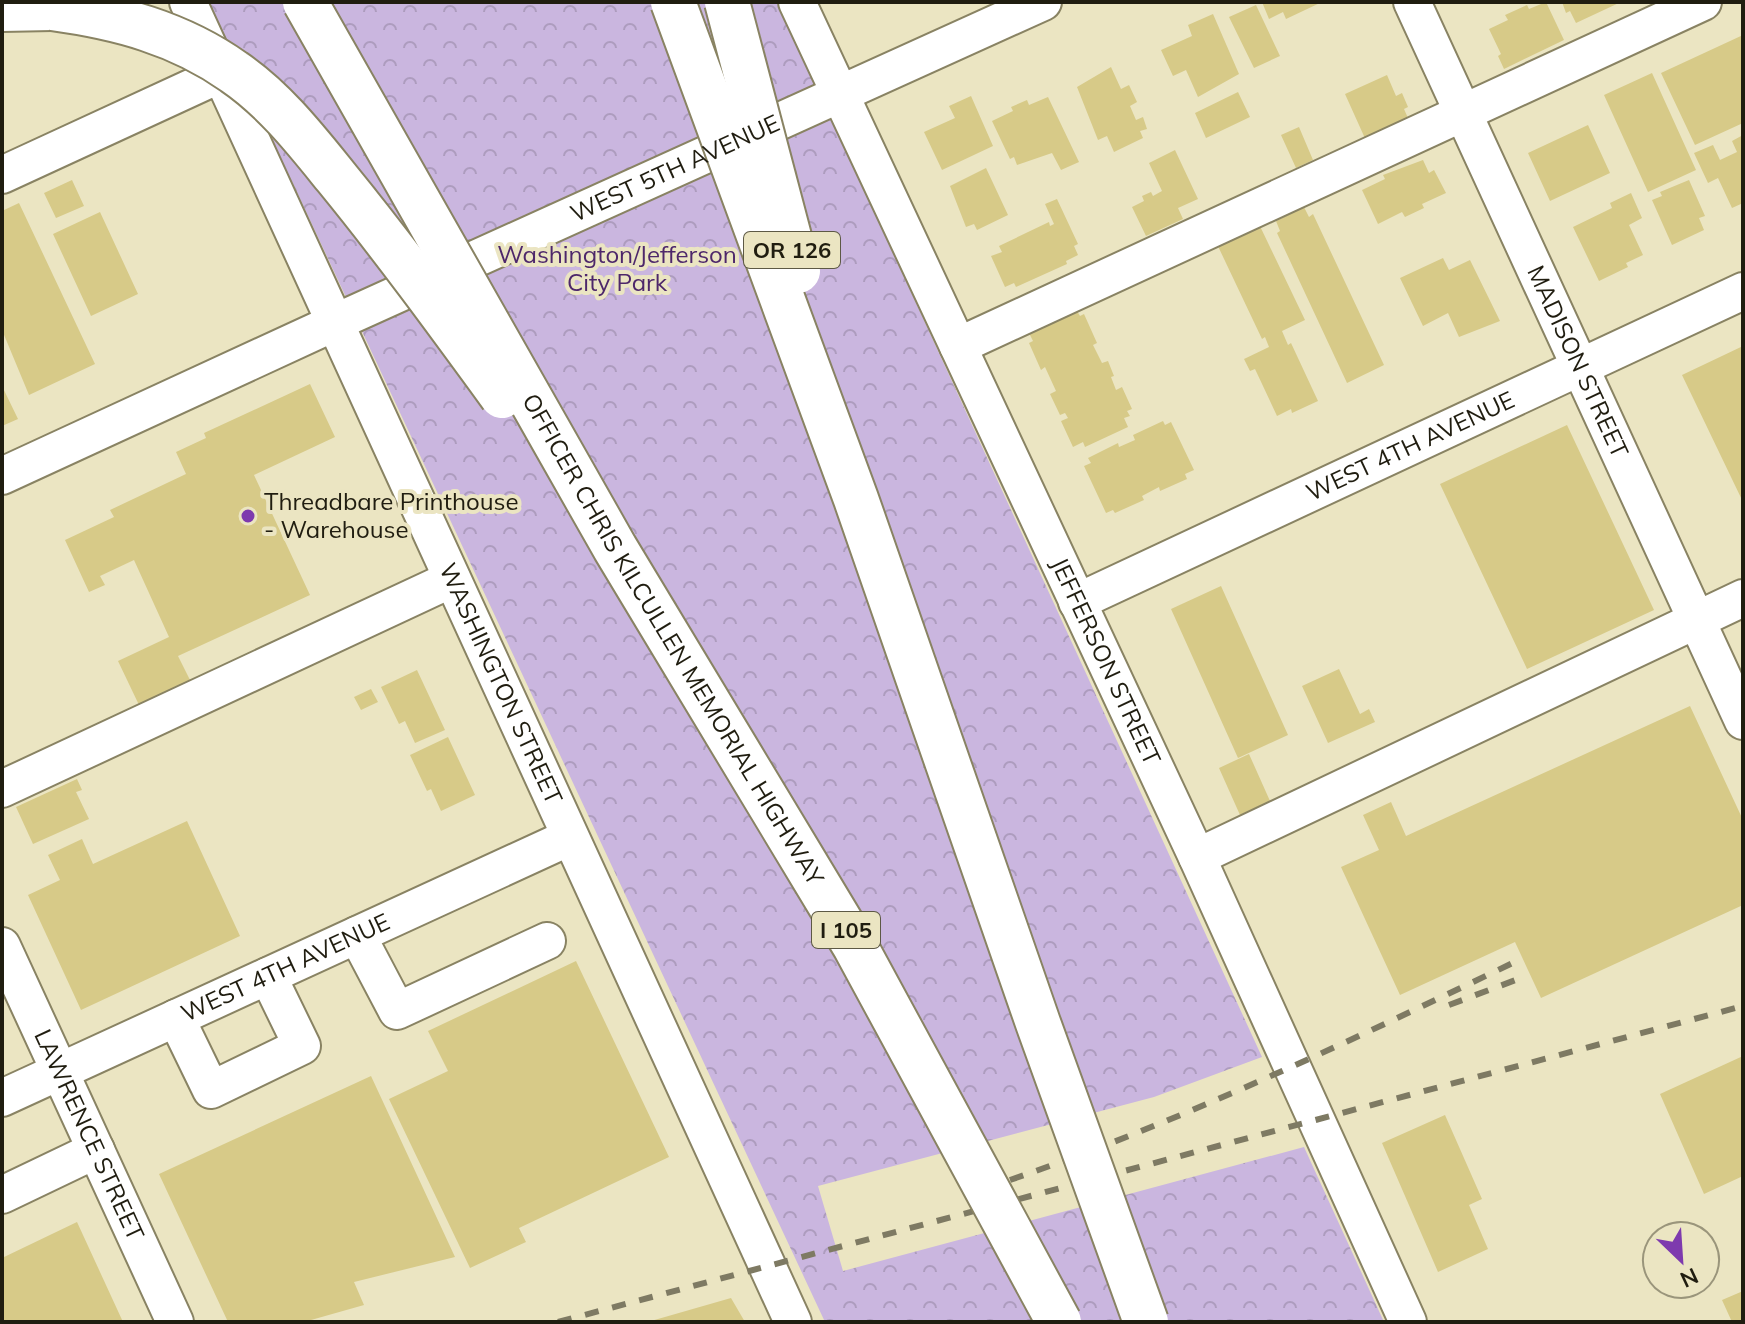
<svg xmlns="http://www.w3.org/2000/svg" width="1745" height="1324" viewBox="0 0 1745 1324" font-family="Mulish,sans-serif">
  <defs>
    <pattern id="park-crowns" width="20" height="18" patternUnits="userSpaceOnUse" patternTransform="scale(2)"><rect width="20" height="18" fill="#cab6df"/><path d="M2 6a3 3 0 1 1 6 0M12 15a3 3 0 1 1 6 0" fill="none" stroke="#ad9cbe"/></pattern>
  </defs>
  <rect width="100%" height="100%" fill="#ebe5c2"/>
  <path fill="url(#park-crowns)" d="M208 2H778L1262 1057 1154 1097 818 1186 843 1271 1304 1147 1384 1322H825Z"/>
  <path fill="#d7ca88" d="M1262 2H1322L1286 19 1283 12 1269 19Z
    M1546 2 1564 40 1504 69 1498 56 1501 54 1489 29 1508 20 1505 15 1527 5 1529 9Z
    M1562 2H1621L1576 23 1570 11 1566 13Z
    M1256 5 1280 56 1254 68 1229 17Z
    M1213 14 1239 74 1198 97 1186 70 1173 76 1161 50 1192 36 1188 25Z
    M1743 35V123L1695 145 1661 73Z
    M1111 67 1121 89 1129 85 1137 102 1130 106 1136 120 1143 117 1147 129 1140 131 1143 138 1114 152 1107 136 1098 140 1077 87Z
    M1652 73 1696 170 1648 192 1604 95Z
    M1387 75 1396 96 1402 93 1408 107 1404 109 1411 125 1368 145 1345 94Z
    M1238 92 1250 117 1206 138 1195 113Z
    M971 96 993 146 942 170 924 132 955 118 949 106Z
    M1048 97 1079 162 1061 170 1052 153 1017 165 1014 157 1010 159 992 121 1013 111 1011 107 1027 100 1029 105Z
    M1588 125 1610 173 1550 201 1528 153Z
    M1299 127 1313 160 1296 168 1281 135Z
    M1743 135V203L1732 208 1718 178 1708 183 1694 153 1713 145 1720 160 1737 152 1732 141Z
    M1175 150 1198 199 1178 208 1183 219 1146 236 1132 207 1144 201 1142 196 1151 192 1153 196 1162 191 1149 163Z
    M1423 160 1429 173 1434 170 1446 193 1422 204 1424 208 1405 217 1402 212 1378 224 1362 190 1385 179 1383 175Z
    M986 168 1008 215 977 230 974 224 966 227 950 186Z
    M72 180 84 206 56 218 44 193Z
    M1689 180 1705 216 1699 218 1704 230 1672 245 1652 200 1662 196 1660 192Z
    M1631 193 1642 218 1629 225 1643 255 1626 263 1628 267 1599 281 1573 227 1612 208 1610 203Z
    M1057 199 1078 244 1074 246 1078 255 1066 261 1067 264 1016 287 1014 283 1005 287 991 256 1002 252 999 246 1049 222 1050 226 1054 224 1045 204Z
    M19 203 95 364 29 395 2 330V211Z
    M1304 207 1309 217 1313 214 1384 365 1347 383 1277 233 1280 231 1276 221Z
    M100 212 138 294 91 316 53 234Z
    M1258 222 1305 320 1282 331 1288 345 1291 343 1318 401 1292 413 1291 409 1277 416 1255 369 1250 371 1244 359 1269 347 1265 337 1262 339 1216 242Z
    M1443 258 1449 270 1470 260 1500 321 1459 337 1448 313 1423 326 1400 278Z
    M1077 311 1080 316 1084 314 1097 343 1093 345 1102 363 1108 361 1114 376 1111 377 1116 390 1122 387 1132 409 1127 411 1130 416 1124 418 1128 427 1085 447 1083 442 1073 447 1061 421 1068 418 1065 413 1060 415 1050 394 1056 391 1045 367 1041 370 1029 343 1033 341 1029 333Z
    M1743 346V502L1682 375Z
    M310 384 335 437 254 475 310 595 178 656 190 680 139 705 118 661 169 637 134 560 100 576 105 585 89 592 65 540 114 517 110 510 186 474 176 452 206 438 204 433Z
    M2 386 18 419 2 426Z
    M1163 421 1165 425 1171 422 1194 470 1185 474 1187 479 1160 491 1159 487 1142 496 1144 500 1115 513 1113 510 1106 513 1084 466 1091 463 1088 458 1118 443 1119 447 1135 440 1133 435Z
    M1567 425 1654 610 1527 669 1440 484Z
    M1221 586 1288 735 1238 758 1171 609Z
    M1339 669 1360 714 1369 709 1375 722 1328 743 1302 686Z
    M417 670 445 730 415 743 405 721 399 724 381 687Z
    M371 689 378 702 361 710 354 697Z
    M1690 706 1743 820V905L1541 998 1515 942 1400 995 1341 867 1379 850 1363 815 1391 802 1406 836Z
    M448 737 475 795 441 811 431 789 427 791 410 755Z
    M1249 754 1270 801 1240 815 1219 768Z
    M77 779 82 790 76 792 89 819 33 844 16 807Z
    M187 821 240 936 81 1010 28 895 60 880 48 855 82 839 93 864Z
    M576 961 669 1157 519 1228 526 1242 470 1268 389 1099 448 1071 428 1031Z
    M1743 1056V1176L1704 1194 1660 1094Z
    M371 1076 455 1257 354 1282 364 1305 304 1322H228L159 1174Z
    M1445 1115 1482 1199 1469 1205 1488 1249 1438 1272 1382 1143Z
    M77 1222 123 1322H2V1258Z
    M1743 1291V1322H1732L1722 1300Z
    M731 1298 745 1322H651V1321Z"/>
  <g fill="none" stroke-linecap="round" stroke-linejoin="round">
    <defs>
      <g id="minor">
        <path id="s1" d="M188 2 793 1322"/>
        <path id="s2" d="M797 2 1197 857 1408 1322"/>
        <path id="s3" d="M1412 2 1743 721"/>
        <path d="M2 175 221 74"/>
        <path d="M958 346 1703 2"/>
        <path id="s4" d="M2 476 336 322 1043 2"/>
        <path id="s5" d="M1077 602 1743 291"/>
        <path d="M2 789 452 579"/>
        <path d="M1197 857 1743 598"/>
        <path d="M357 935 397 1011 547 941"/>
        <path id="s6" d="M2 946 175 1322"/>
        <path d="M176 1018 211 1090 302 1046 268 976"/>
        <path id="s7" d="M2 1098 570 837"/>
        <path d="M2 1195 96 1150"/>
      </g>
      <path id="highway" d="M2 9 52 8"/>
    </defs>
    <use href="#minor" stroke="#898363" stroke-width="40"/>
    <use href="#highway" stroke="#898363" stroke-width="48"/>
    <use href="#minor" stroke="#fff" stroke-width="36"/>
    <use href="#highway" stroke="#fff" stroke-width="44"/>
    <path stroke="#7e7a63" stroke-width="6" stroke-dasharray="14 14" stroke-linecap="butt" d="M1449 1005 1521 978
      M1010 1180C1185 1120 1352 1040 1519 960
      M558 1322 1743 1006"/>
    <defs>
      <g id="highway-bridge">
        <path id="s8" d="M305 2 615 548 855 946 1059 1322"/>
        <path d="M673 2 856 499 1038 1023 1146 1322"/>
        <path d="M727 2 798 271"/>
        <path d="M52 8C118 17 179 33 234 72 274 99 306 140 336 177 394 248 448 322 502 396"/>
      </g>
    </defs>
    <use href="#highway-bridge" stroke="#898363" stroke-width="48" stroke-linecap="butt"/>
    <use href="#highway-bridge" stroke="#fff" stroke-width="44"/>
  </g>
  <circle fill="#7e3aae" stroke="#ebe5c2" stroke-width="3" cx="248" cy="516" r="8"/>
  <g text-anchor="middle" stroke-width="8" stroke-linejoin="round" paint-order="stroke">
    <g fill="#ebe5c2" stroke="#5d5945" stroke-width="2">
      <rect x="744" y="232" width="96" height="36" rx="6"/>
      <rect x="812" y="912" width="68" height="36" rx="6"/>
    </g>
    <g font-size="22" font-weight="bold" fill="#201d10">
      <text x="792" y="258">OR 126</text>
      <text x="846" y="938">I 105</text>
    </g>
    <g font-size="24" fill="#201d10" stroke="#ebe5c2">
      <text dy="8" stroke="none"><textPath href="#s4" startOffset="740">WEST 5TH AVENUE</textPath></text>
      <text dy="8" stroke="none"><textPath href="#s3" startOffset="396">MADISON STREET</textPath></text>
      <text dy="8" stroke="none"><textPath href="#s5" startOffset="368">WEST 4TH AVENUE</textPath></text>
      <text dy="8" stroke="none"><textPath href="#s8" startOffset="736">OFFICER CHRIS KILCULLEN MEMORIAL HIGHWAY</textPath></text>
      <text dy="8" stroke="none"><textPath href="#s2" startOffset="728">JEFFERSON STREET</textPath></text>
      <text dy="8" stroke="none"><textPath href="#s1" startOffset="750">WASHINGTON STREET</textPath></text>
      <text dy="8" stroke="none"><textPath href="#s7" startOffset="312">WEST 4TH AVENUE</textPath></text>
      <text dy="8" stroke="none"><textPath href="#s6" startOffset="208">LAWRENCE STREET</textPath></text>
    </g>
    <g font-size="24" fill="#4d276a" stroke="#ebe5c2">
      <text x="617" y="263">Washington/Jefferson<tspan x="617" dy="28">City Park</tspan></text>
    </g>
    <g font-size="24" fill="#201d10" stroke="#ebe5c2" text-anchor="start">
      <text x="264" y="510">Threadbare Printhouse<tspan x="264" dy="28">- Warehouse</tspan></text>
    </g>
  </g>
  <rect width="1745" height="1324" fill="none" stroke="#201d10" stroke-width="8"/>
  <g transform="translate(1681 1260) rotate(155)"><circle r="38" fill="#ebe5c2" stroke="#9a957b" stroke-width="2"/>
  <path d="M0-6L14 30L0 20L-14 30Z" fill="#7e3aae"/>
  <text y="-12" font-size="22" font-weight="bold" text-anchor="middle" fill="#201d10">N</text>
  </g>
</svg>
